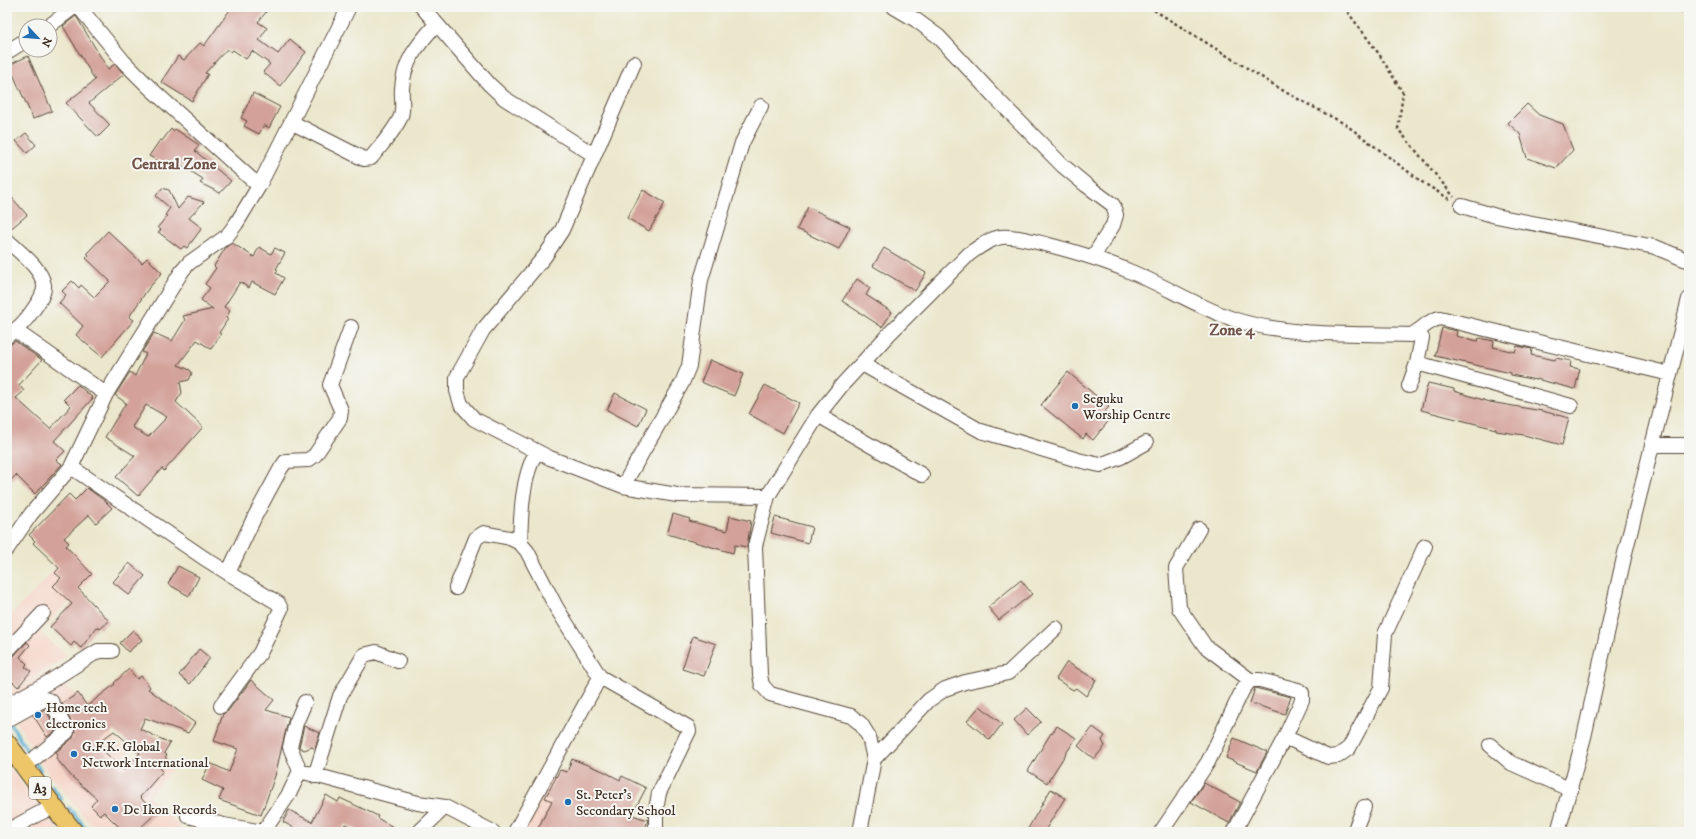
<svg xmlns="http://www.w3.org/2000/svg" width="1696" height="839" viewBox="0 0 1696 839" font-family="'IM FELL DW Pica',serif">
  <rect width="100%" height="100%" fill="#f6f6f2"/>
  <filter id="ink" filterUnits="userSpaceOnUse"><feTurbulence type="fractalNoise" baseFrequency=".025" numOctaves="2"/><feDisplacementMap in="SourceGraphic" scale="8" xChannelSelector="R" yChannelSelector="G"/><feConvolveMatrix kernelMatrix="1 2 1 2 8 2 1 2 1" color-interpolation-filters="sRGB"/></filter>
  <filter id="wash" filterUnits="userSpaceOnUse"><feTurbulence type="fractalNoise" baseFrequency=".012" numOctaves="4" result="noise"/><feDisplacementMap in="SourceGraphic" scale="16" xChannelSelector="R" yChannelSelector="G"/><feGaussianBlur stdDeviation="0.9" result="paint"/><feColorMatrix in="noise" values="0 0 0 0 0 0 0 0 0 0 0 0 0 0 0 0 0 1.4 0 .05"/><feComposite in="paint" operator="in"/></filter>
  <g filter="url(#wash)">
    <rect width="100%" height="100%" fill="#ebe7cc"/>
    <path fill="#f6d2c4" d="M74 550 96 574 39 632 67 656 9 694 53 670 110 734 136 757 144 749 171 770 149 796 185 832H97L40 763 7 705V619Z
      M7 764 40 808 7 826Z
      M551 775 600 801 587 832H520Z
      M46 814 60 832H11Z"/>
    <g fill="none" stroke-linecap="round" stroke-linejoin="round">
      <path stroke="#53aed1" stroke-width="4" d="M9 721 26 749
        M34 761 40 770
        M52 786 61 799
        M69 808 89 832"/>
    </g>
    <g id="blocks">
      <path fill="#d3a199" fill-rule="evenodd" d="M232 7H270L258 22 267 28 259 40 278 54 290 39 306 52 280 86 263 72 270 64 252 51 246 59 233 50 231 52 227 49 205 73 208 74 192 101 161 82 178 56 184 60 200 43 204 46Z
        M76 16 108 69 115 64 124 74 89 103 110 125 98 137 66 103 95 80 63 26Z
        M28 56 52 111 33 119 9 65Z
        M253 93 280 107 269 128 264 125 259 134 244 126 247 121 241 118Z
        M1527 104 1539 115 1563 124 1573 150 1556 168 1527 158 1520 134 1508 123Z
        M171 129 173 131 175 129 199 145 195 151 231 181 220 193 200 183 203 179 181 165 177 171 149 156 160 140 162 141Z
        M26 133 36 145 27 153 16 141Z
        M162 188 169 190 178 209 188 197 204 202 189 218 202 228 187 248 184 246 181 249 158 232 161 230 158 227 167 216 165 215 170 208 156 196Z
        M643 190 665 203 649 231 627 218Z
        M7 192 27 215 7 232Z
        M808 207 850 227 839 249 797 229Z
        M108 231 142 263 147 258 162 273 148 289 129 317 134 320 102 357 76 335 83 326 59 303 66 295 62 291 72 281 79 288 81 285 94 297 110 281 86 258 89 255 87 253Z
        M232 243 254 257 259 247 271 254 275 248 285 253 276 269 278 270 276 273 284 278 275 294 252 282 249 288 240 282 224 307 230 311 226 318 228 319 219 333 221 334 211 349 197 340 178 365 190 370 192 373 189 380 180 382 182 393 176 402 203 427 164 471 162 468 138 496 116 477 135 456 105 437 126 403 115 395 130 372 135 376 146 354 142 352 154 333 172 341 185 320 183 316 213 309 201 300 210 288 205 284 216 268 214 266 226 247ZM146 405 167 417 148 437 132 427Z
        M884 248 926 273 915 291 873 266Z
        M857 279 870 288 866 295 892 312 882 327 842 301Z
        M1442 328 1457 331 1456 336 1478 341 1479 338 1494 341 1493 347 1515 352 1517 346 1532 349 1531 355 1555 360 1556 358 1571 361 1570 367 1580 369 1575 389 1536 379V380L1511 375V373L1435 356Z
        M15 341 42 360 19 385 24 391 16 398 50 429 71 406 64 399 78 385 93 398 54 441 65 451 56 460 62 464 35 494 16 475 7 484V347Z
        M710 360 743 374 734 396 701 382Z
        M1068 372 1109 407 1104 412 1111 418 1093 440 1086 434 1083 439 1041 405Z
        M1428 383 1454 389V391L1490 402 1542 411 1569 418 1562 445 1524 435 1496 431V429L1421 410Z
        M765 385 799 403 783 433 749 414Z
        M615 393 646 409 638 426 607 410Z
        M87 488 105 501 112 508 96 523 89 515 64 538 69 543 66 546 92 574 78 588 109 621 100 629 97 627 81 648 74 642 71 646 50 627 72 604 53 586 61 578 55 573 59 568 33 543 35 541 29 535 69 494 75 500Z
        M673 514 690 519 689 521 727 531 730 516 751 521 747 547 735 545 733 553 667 534Z
        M775 517 812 527 808 543 771 533Z
        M129 563 145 576 129 595 113 582Z
        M178 566 199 577 189 596 168 584Z
        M1021 580 1032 594 999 620 988 607Z
        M133 630 142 640 128 652 120 643Z
        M693 636 716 644 704 676 682 669Z
        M27 642 30 645 20 657 27 664 25 667 31 671 18 687 7 676V659L13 657Z
        M199 649 210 658 190 684 179 675Z
        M1067 662 1096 680 1086 696 1076 688 1073 690 1056 679Z
        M129 669 137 679 141 676 150 687 148 689 195 723 188 733 145 718 140 729 170 743 164 753 167 755 165 757 167 759 160 768 163 771 140 797 155 814 136 832H124L104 812 100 815 91 806 97 799 71 776 56 758 58 755 56 752 73 738 75 732 74 727 62 704 78 693 87 706 115 684 114 683ZM114 731 140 753 124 770 96 744Z
        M251 680 274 700 266 710 289 717 275 776 261 815 219 800 223 790 202 780 210 763 229 772 238 749 214 741 223 714 228 711Z
        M1255 688 1291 697 1285 714 1250 703Z
        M980 706 1002 724 990 740 967 721Z
        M1027 708 1041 722 1027 735 1014 720Z
        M45 709 57 730 47 737 33 715Z
        M304 726 320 733 315 749 312 747 304 750 299 747Z
        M1057 726 1076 738 1047 783 1028 771 1051 733 1052 734Z
        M1093 727 1105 736 1102 740 1105 746 1094 759 1078 746Z
        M1234 738 1267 752 1257 771 1226 758Z
        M572 759 603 771 620 780 622 776 646 788 632 815 648 820 644 832H536L552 801 545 798 560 770 567 772Z
        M1204 783 1240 802 1229 823 1191 802Z
        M1051 789 1065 798 1044 832H1026Z
        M326 795 338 802 340 798 378 816 377 818 402 832H361L345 824 341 832H302L283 822 289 810 312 822Z"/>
    </g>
  </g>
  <g filter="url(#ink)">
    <use href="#blocks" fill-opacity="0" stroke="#554638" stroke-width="1"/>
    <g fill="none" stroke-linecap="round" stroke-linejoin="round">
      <defs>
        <path id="minor" d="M79 7 124 62 149 87 259 186
          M422 7 489 84 504 98 594 155
          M894 7 916 20 939 37 995 97 1062 165 1086 185 1113 205 1116 215 1113 225 1093 257
          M49 26 74 7
          M7 52 26 40
          M634 63 562 230 545 256 483 330 457 377V391L461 404 474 419 550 458 623 486 677 495 768 496
          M291 122 364 159 371 158C381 145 395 131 401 116 404 107 401 97 402 88 404 60 418 45 436 24
          M1462 206 1496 216 1655 247 1689 261
          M7 240C19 252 41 267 44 285 45 294 38 303 33 310 26 321 18 329 7 336
          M16 331 106 394
          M1417 363 1571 406
          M862 364 981 431 1078 460 1100 465 1121 457 1146 443
          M1409 386 1417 363 1422 338 1417 332
          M818 415 922 475
          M1652 445H1689
          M71 467 204 558 228 573 254 518 281 468 286 461 308 460 315 455 340 418 341 410 330 385 351 327
          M623 486 682 383 689 366 701 280 712 244 742 143 761 106
          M1199 529 1176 568 1179 608 1205 646 1250 680
          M520 543C521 513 522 478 536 452
          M7 549 31 514 71 467 106 394 182 271 189 263 227 236 236 224 259 186 349 7
          M456 588 476 538 484 533 510 538 520 543 527 551 556 607 600 677 515 832
          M7 651 43 613
          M600 677 688 727 689 731 659 793 656 810V832
          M7 705 49 682 98 651H112
          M221 706 260 653 281 609 278 603 228 573
          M7 720 45 699 51 701 67 731V732L24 767
          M1490 745 1511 763 1571 790
          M874 759 929 700 945 689 965 682 1008 673 1056 628
          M300 771 290 747 296 723 305 702
          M315 776 340 696 364 655 376 652 398 661
          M188 816 224 825 263 832
          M7 831 38 814 54 807
          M263 832 289 794 300 771 418 803 445 807 493 832
          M419 832 445 807
          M860 832 874 759 869 737 861 724 851 716 770 694 762 685 760 675 755 546 768 496 818 415 842 385 889 334 969 254C979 247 989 239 1001 237 1013 235 1037 242 1049 245 1076 252 1103 260 1129 271 1166 286 1199 308 1236 320 1292 337 1353 333 1411 335 1422 330 1428 320 1440 318L1670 374
          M1161 832 1208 762 1242 691 1250 680H1260L1298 690 1302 693V700L1285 737
          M1234 832 1285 737 1328 757 1338 756 1349 748 1381 688 1385 634 1425 546
          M1354 832 1364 807
          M1558 832 1584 737 1625 553 1689 299"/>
        <path id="major" d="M7 743 54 807 74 832"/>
      </defs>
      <use href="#minor" stroke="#554638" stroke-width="16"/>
      <use href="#major" stroke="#554638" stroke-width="20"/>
      <path stroke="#554638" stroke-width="2.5" stroke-dasharray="3 3" stroke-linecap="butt" d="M1149 7 1287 93 1345 124 1422 182 1451 200
        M1344 7 1379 54 1403 93 1398 129 1454 197
        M1675 7 1689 16"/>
      <use href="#minor" stroke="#fff" stroke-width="14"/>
      <use href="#major" stroke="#ecc669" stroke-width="18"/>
    </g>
  </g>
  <g fill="#1f6fb2" stroke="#f6f6f2" stroke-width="1.5">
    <circle cx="1075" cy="406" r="4"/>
    <circle cx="38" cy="715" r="4"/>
    <circle cx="74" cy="754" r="4"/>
    <circle cx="568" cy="802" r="4"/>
    <circle cx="115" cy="809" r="4"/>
  </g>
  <g text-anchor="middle" stroke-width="4" stroke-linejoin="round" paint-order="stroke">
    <rect fill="#f6f6f2" stroke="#73675e" stroke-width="1" x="29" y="777" width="22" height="22" rx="3"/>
    <g font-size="13" font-weight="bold" fill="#3b2a1e">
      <text x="40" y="793">A3</text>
    </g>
    <g font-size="14" fill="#3b2a1e" stroke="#f6f6f2" text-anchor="start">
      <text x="1083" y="403">Seguku<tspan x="1083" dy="16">Worship Centre</tspan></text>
      <text x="46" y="712">Home tech<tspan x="46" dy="16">electronics</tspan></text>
      <text x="82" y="751">G.F.K. Global<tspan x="82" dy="16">Network International</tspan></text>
      <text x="576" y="799">St. Peter's<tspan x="576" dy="16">Secondary School</tspan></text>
      <text x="123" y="814">De Ikon Records</text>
    </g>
    <g font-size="16" font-weight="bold" fill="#705449" stroke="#f6f6f2">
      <text x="174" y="169">Central Zone</text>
      <text x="1232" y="335">Zone 4</text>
    </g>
  </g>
  <rect width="1696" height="839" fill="none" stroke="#f6f6f2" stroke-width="24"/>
  <g transform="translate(38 38) rotate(116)"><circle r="19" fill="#f6f6f2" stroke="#aba49d"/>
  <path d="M0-3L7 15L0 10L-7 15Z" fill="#1f6fb2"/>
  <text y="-6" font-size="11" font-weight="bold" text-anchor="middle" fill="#3b2a1e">N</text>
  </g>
</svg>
